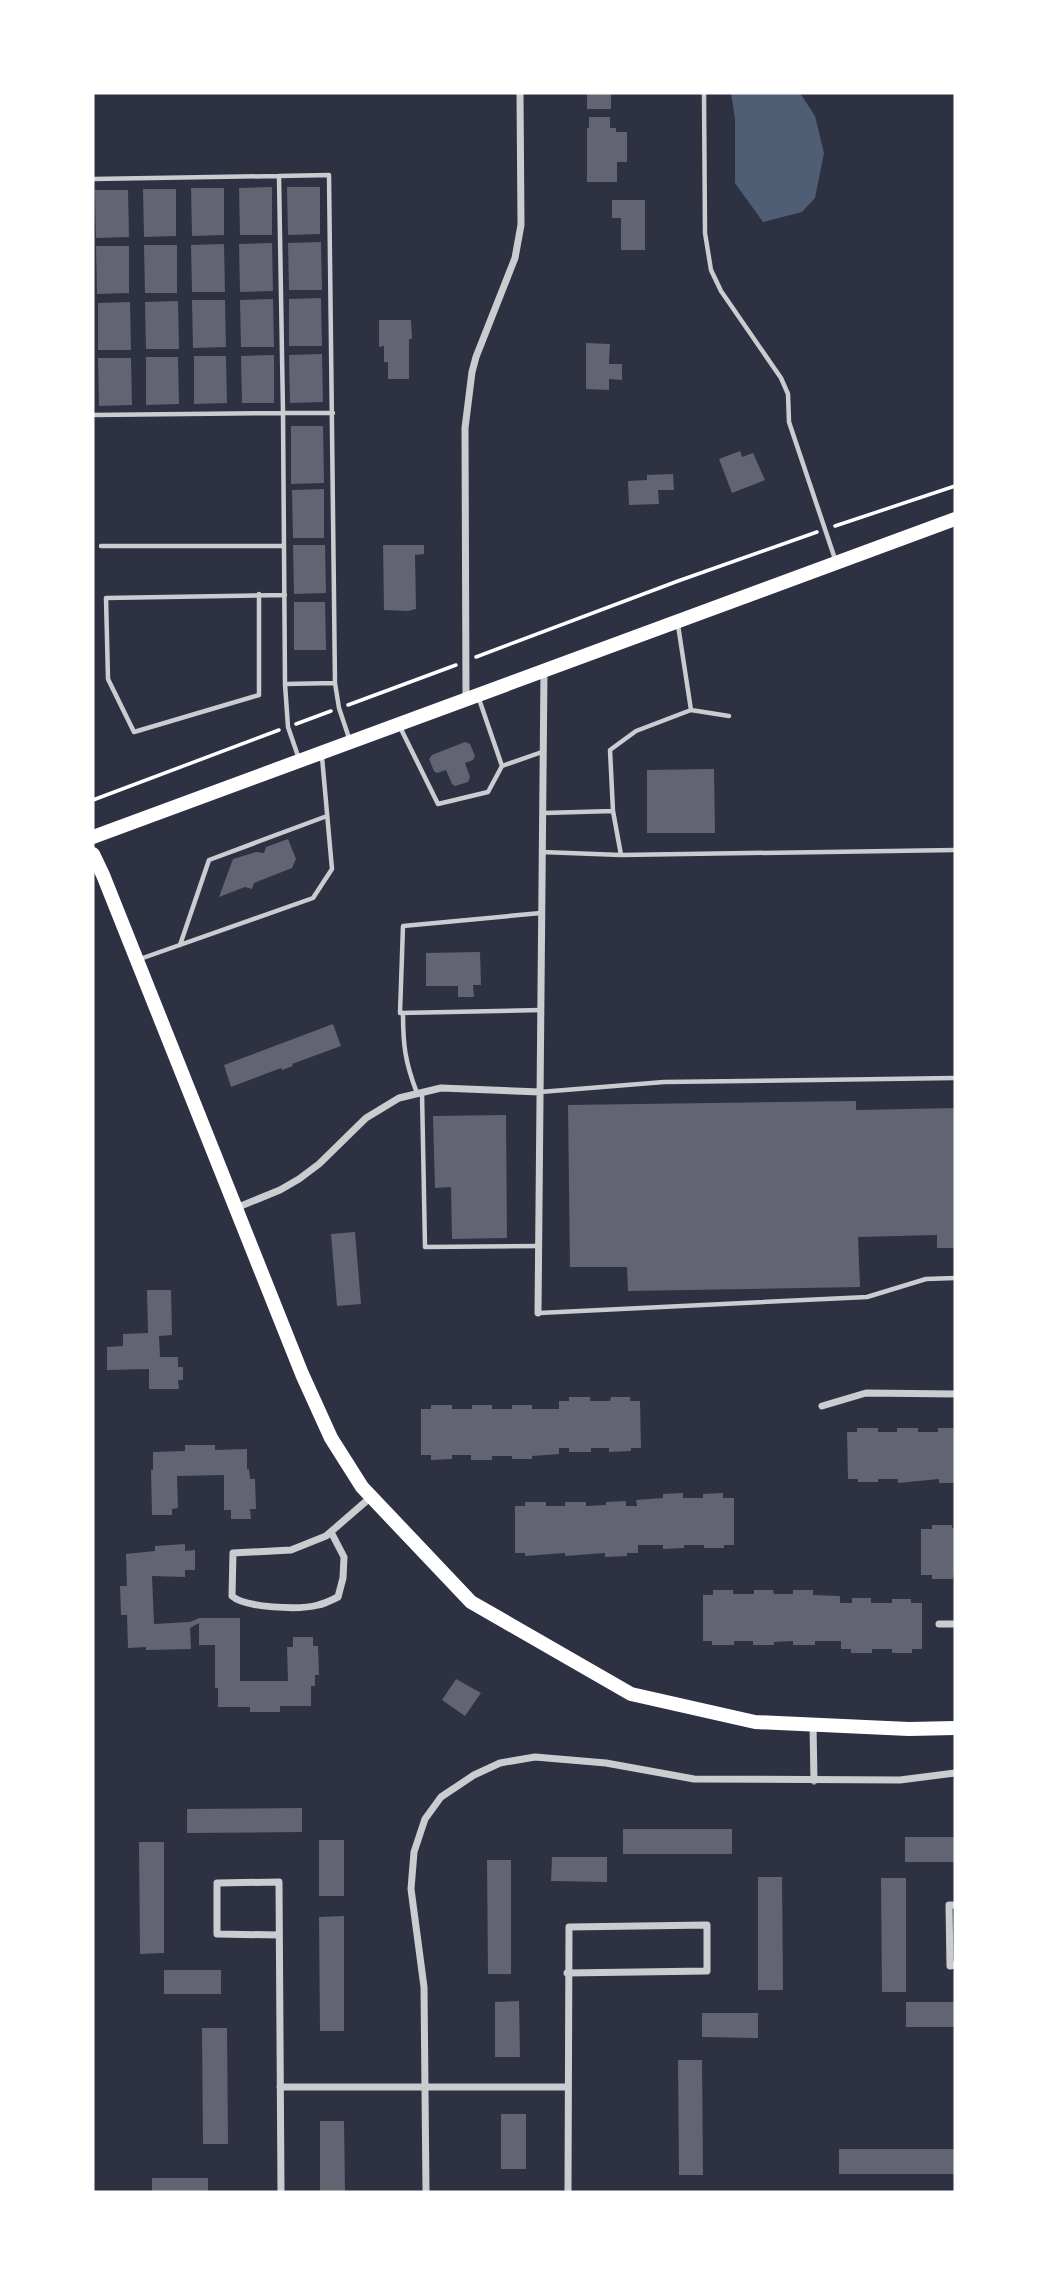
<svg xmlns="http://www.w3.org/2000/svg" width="1048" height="2285" viewBox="0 0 1048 2285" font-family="'Work Sans',sans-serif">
  <rect width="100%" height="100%" fill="#2d3142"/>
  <path fill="#4f5d75" d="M731 93H800L815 116 824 153 815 198 802 212 763 222 735 183V119Z"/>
  <path fill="#626471" d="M587 93H611V109H587Z
    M589 117H610V128H616V132H627V162H617V182H587V128H589Z
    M272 187V235H240L239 188Z
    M287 187H320V234L288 235Z
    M191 188H224V235L192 236Z
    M143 189H176V236L144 237Z
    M95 190H128L129 237 96 238Z
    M612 200H645V250H621V218H612Z
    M321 242 322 290H289L288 243Z
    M272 243 273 291 240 292 239 244Z
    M224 244 225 292H192L191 245Z
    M144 245H177V293H145Z
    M96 246H129V293L97 294Z
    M321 298 322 346H289V299Z
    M273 299 274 347H241L240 300Z
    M192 300H225L226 347 193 348Z
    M178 301 179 349H146L145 302Z
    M130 302 131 350H98V303Z
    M379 320H411L412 339H409V379H388V362H384V346L379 347Z
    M586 343 610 344 609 364H622V380L609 379V390L586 389Z
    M322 354 323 402 290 403 289 355Z
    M274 355V403H242L241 356Z
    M194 356H226L227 403 194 404Z
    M146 357H178L179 404 146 405Z
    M98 358H131L132 405 99 406Z
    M291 426H323L324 483 291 484Z
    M740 451 742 457 753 453 765 480 732 493 719 459Z
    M673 474 674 490H658L659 504 629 505 628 481 647 480V475Z
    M324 489V538H293L292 490Z
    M293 545H325L326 593 294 594Z
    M383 545H424V554L415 555 416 609 408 611 384 610Z
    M294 602H325L326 650H294Z
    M465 742 470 744 475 756 473 760 465 763 470 777 468 782 455 786 452 784 446 770 437 773 434 771 429 759 432 755Z
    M714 769 715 833H647V770Z
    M288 839 296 859 292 868 254 883 252 889 245 887 219 897 233 859 256 852 264 853 266 847Z
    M480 952 481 985H473L474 997H458V986H426V953Z
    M333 1024 341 1046 292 1064 293 1066 282 1070 281 1068 231 1087 224 1065Z
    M856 1101V1110L955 1108V1248H937V1235L858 1237 860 1287 628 1291 627 1267H570L568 1105Z
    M506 1115 507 1238 452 1239 451 1187 435 1188 433 1116Z
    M355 1232 361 1304 337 1306 331 1234Z
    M147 1290H171L172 1335 159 1336 160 1357H178V1367H183V1380H178L179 1389H149V1369L107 1370V1347L123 1346V1334L148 1333Z
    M569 1397H590V1401H610L611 1397H630V1401H640L641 1448H631V1451L609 1452V1448H591V1452H569V1448H559V1454L532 1456V1459H512V1456H492V1460H471V1455H452V1459L431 1460V1455H421V1409H431V1405H452V1409H472V1405H492V1409H512V1405H532V1409H559V1401H569Z
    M857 1428H878V1432H897V1428H918V1432H938V1428H955V1483H939V1479L898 1483V1479H878V1482H858V1479H848L847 1432H857Z
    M185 1445H215V1450L247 1449V1469H249L250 1479H255L256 1509H250L251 1519H231V1510H224V1475L177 1476 178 1508 172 1509V1515H152L151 1470H153V1452L185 1451Z
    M683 1493V1498H703V1494L723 1493V1498H734V1545H724V1548H704V1545H684V1548L663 1549V1545H638V1553H627V1556L605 1557V1553L565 1556V1553L525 1556V1553H515V1506H525V1502H546V1506H565V1502H586V1506L606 1505V1502L626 1501V1506H637L636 1500 663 1498V1494Z
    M932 1525H952V1528H955V1575H953V1579H932V1575H921V1529H932Z
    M185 1544V1551L195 1550V1570H185V1577L152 1576 154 1624 190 1622 199 1618H240V1681H288L287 1647H293V1637H313V1646H318L319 1675H315V1686H311V1706H280V1712H250V1707H218V1688H215V1645H199V1623L190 1628 191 1649 146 1650V1647L128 1648 127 1615H121L120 1586H127L126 1554 155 1551V1546Z
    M713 1590H733V1594H754V1590H773L774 1594H793V1590H813V1595L840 1596V1603H852V1598H871V1603H892V1599H911V1603H922V1649H912V1653H892V1649H872V1653H851V1649H841V1641H815V1645H793V1641L774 1642V1645H753V1641H734V1645H712V1641H703V1595H713Z
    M456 1679 481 1693 465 1716 442 1700Z
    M302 1808V1832L187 1833V1809Z
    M623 1829H732V1854H623Z
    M905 1837H955V1862H905Z
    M319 1840H344V1896H319Z
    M139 1842H164V1953L140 1954Z
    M552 1857H607V1882L551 1881Z
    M487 1860H511V1974H488Z
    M758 1877H782L783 1990H758Z
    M881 1878H906V1992H882Z
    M344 1916V2031H320L319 1917Z
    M164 1970H221V1994H164Z
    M519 2001 520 2057H495V2002Z
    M906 2002H955V2027H906Z
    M702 2013H758V2038L702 2037Z
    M202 2028H227L228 2144H203Z
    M678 2060H702L703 2175H679Z
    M501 2114H526V2169H501Z
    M320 2121H344L345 2192H320Z
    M839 2149H955V2174H839Z
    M152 2178H208V2192H152Z"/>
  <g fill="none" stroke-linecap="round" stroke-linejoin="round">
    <path stroke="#fff" stroke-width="3.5" d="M835 526 955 486
      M476 657 678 581 817 532
      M348 705 456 665
      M296 724 331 711
      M93 800 279 730"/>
    <path stroke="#caccd0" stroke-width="4.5" d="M704 93 705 233 711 270 721 291 781 378 788 394 789 422 836 562
      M93 179 279 176
      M93 415 283 413 279 176 329 175 335 683
      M101 546H284
      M259 594V695L134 732 108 679 106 598 285 595
      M678 625 691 710 636 731 610 750 613 811 621 855 955 850
      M285 684 283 413H333
      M691 710 729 716
      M399 725 438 804 488 792 502 766 479 699
      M299 759 288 727 285 684 335 683 339 708 350 741
      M502 766 542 752
      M544 813 613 811
      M542 852 621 855
      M180 945 209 860 327 816
      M140 959 313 898 332 869 322 757
      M541 1010 400 1013 403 926 541 913
      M403 1013C403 1045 405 1062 417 1093
      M422 1092 425 1247 538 1246
      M540 1092 664 1082 955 1078
      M539 1313 867 1297 926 1279 955 1278"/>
    <path stroke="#caccd0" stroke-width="7" d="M466 698 465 428 472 372 476 357 515 258 521 225 520 93
      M236 1208 280 1190 299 1179 319 1164 366 1118 399 1098 441 1088 540 1092
      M538 1313 544 671
      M822 1406 866 1393 955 1394
      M331 1532 344 1557 343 1578 338 1597C332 1600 324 1604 318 1605 300 1610 245 1608 232 1596L233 1553 291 1550 326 1536 371 1497
      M939 1624H955
      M813 1724 814 1781
      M955 1905H949L950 1966 955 1965
      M279 1935 217 1934V1883L279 1882 281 2192
      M567 1973 707 1971V1925L569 1927 568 2192
      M280 2087H567
      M426 2192 424 1987 411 1889 414 1852 425 1819 441 1797 474 1775 500 1763 535 1757 606 1763 694 1779 900 1780 955 1773"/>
    <path stroke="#fff" stroke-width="14" d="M93 854 103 875 302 1374 331 1438 362 1487 471 1602 631 1694 755 1722 909 1729 955 1728"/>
    <path stroke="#fff" stroke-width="14" d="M93 837 955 519"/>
  </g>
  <rect width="1048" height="2285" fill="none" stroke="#ffffff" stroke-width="189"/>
</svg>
